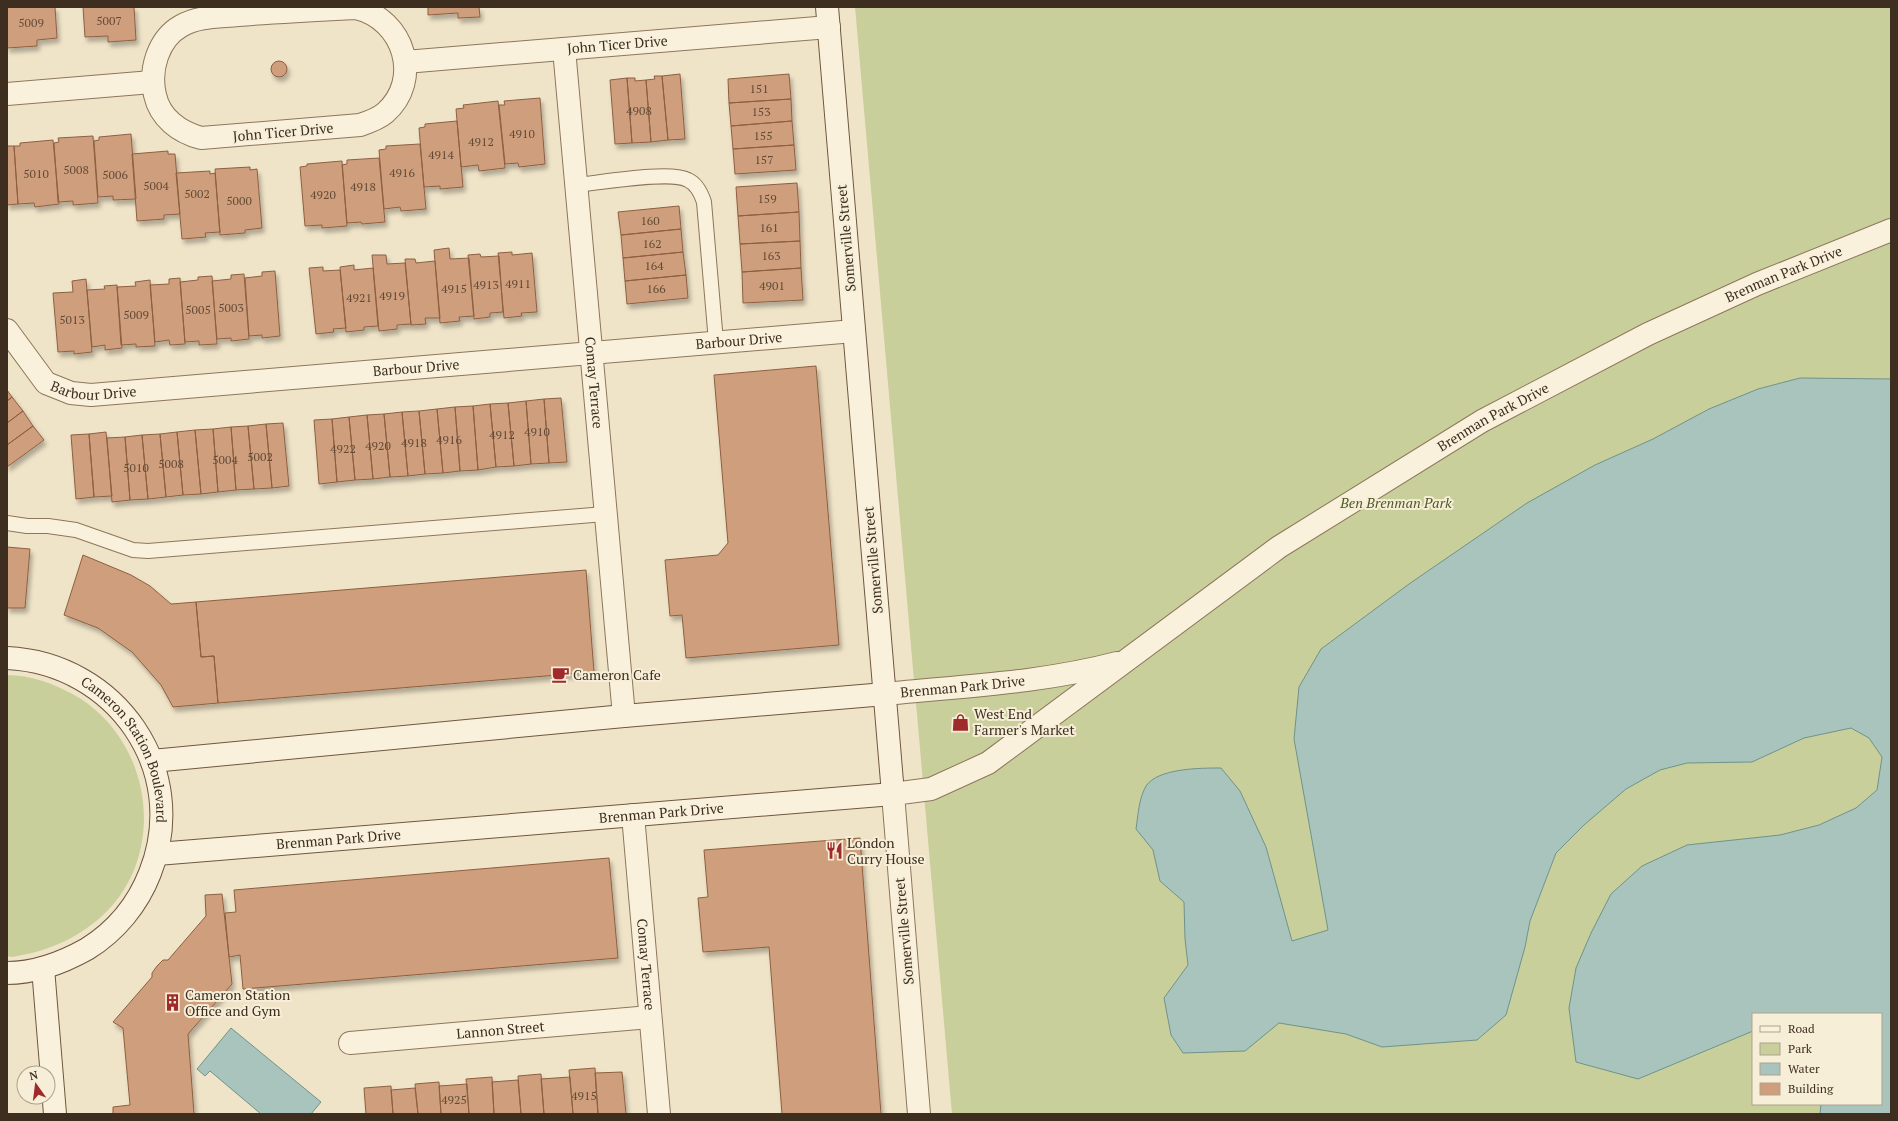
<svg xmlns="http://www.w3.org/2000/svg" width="1898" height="1121" viewBox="0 0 1898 1121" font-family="'PT Serif',serif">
  <defs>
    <filter id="shadow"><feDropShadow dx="2.5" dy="4.5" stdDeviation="2" flood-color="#0004"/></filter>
  </defs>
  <rect width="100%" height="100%" fill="#f0e4c8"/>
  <path fill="#c9cf9b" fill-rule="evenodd" d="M855 7H1891V1114H952ZM1753 1014H1881V1104H1753Z
    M7 675C31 675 55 684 76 696 153 741 169 856 101 917 75 940 45 952 11 957L7 956Z"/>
  <path fill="#a9c4bc" stroke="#6f938a" d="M1800 378 1891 379V1114H1820L1821 1104H1881V1014H1753V1031L1638 1079 1576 1062 1569 1008 1576 968 1591 933 1611 894 1642 866 1687 845 1780 835 1819 825 1856 808 1877 790 1882 757 1869 738 1851 728 1804 738 1752 762 1687 763 1660 770 1626 789 1584 825 1556 853 1530 921 1525 947 1506 1015 1477 1040 1382 1047 1346 1034 1279 1023 1245 1051 1183 1053 1171 1035 1164 998 1188 965 1185 939 1184 902 1160 881 1153 850 1136 829C1138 815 1139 798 1146 786 1158 768 1201 768 1221 768L1240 791 1266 847 1292 941 1328 930 1294 739 1299 687 1321 649 1409 584 1527 503 1595 465 1653 439 1709 409 1758 389Z
    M231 1028 321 1102 311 1114H261L210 1071 205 1076 197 1069Z"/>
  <path fill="#cf9f7d" stroke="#8d5f41" filter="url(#shadow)" d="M7 7H55L57 38 37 40V46L7 48Z
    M83 7H134L136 40 108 42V36L85 37Z
    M428 7H479L480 17 458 18V13L428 15Z
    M271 69a8 8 0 1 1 16 0a8 8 0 1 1-16 0Z
    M680 74 685 139 668 140 662 76Z
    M789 74 791 99 729 103 728 79Z
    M654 76H662L668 140 651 142 646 80 655 79Z
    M627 78 632 143 615 144 610 80Z
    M627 78H635V81L646 80 651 142 632 143Z
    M540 98 545 164 519 167 518 163 505 164 499 105H505L504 101Z
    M791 99 792 121 731 126 729 103Z
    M498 101 505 168 479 171 478 165 461 167 456 109 464 108 463 105Z
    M457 121 463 187 440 189V186L424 187 419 128 425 127V124Z
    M792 121 794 145 733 149 731 126Z
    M131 134 136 199 113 200V196L98 197 94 141 99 140V137Z
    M93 136 98 203 73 205V201L58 202 54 143 59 142 58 138Z
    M53 140 59 204 35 207 34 203 18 204 14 146H20V143Z
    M420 144 426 209 401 211 400 207 384 209 379 150 386 149V146Z
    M794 145 796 170 735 174 733 149Z
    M7 146H14L18 204 7 205Z
    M168 151V154H175L180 214 164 215V219L137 221 132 154Z
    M379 158 385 222 362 224 361 222 347 223 342 165 347 164V160Z
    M342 161 347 226 322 228V225L305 226 300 167 307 166V164Z
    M250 167V170L257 169 262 228 245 230V233L220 235 215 169Z
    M210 171V174L215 173 220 232 205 233 206 237 182 239 176 173Z
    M797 183 799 212 738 216 736 187Z
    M679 206 681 229 621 235 618 212Z
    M799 212 800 241 740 244 738 216Z
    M681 229 683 252 623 258 621 235Z
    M800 241 801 268 742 272 740 244Z
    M449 248 450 259 469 258 474 316 459 317 460 321 440 323 434 250Z
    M512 252V255L532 253 537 312 521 313 522 316 504 318 498 253Z
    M683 252 686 275 625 281 623 258Z
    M480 254 481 257 499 256 503 312 490 313V317L474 319 468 255Z
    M372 255H386L387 264 405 263 411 324 397 325V329L379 331Z
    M405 259H415L416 263 435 261 440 318H425L426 324 411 325Z
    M354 265V270L373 268 378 326 364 327V330L346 332 340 267Z
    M323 267V271L340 270 346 328 333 329 334 332 316 334 309 268Z
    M801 268 803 300 743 303 742 272Z
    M275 271 280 336 262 338V335L249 336 245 278 262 276V272Z
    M244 274 249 339 231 341V338L217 339 212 281 231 279V275Z
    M686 275 688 298 627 304 625 281Z
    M212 276 217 344 199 345V341L185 342 180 282 198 280V277Z
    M180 278 185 344 170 345 169 340 155 342 150 285 169 284V279Z
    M86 279 92 352 74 354V351L58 352 53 293 73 292 72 281Z
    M150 280 155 346 136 347V344L121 345 117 287 136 286 135 282Z
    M117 285 122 348 105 350V345L92 347 87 290 105 289 104 286Z
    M816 366 839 645 686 658 682 615 670 616 665 560 718 555 728 543 714 375Z
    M7 390 12 397 7 401Z
    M12 397 23 411 7 423V401Z
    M561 398 567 462 549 463 544 399Z
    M544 399 549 463 531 464 526 401Z
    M526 401 531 464 514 466 508 403Z
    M508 403 514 466 496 467 490 404Z
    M490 404 496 467 478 470 473 406Z
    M473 406 478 470 460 471 455 407Z
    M455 407 460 471 443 473 437 409Z
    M437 409 443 473 425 474 419 411Z
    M23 411 33 426 7 445V423Z
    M419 411 425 474 408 476 402 412Z
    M402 412 408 476 390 477 384 414Z
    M384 414 390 477 373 479 367 415Z
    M367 415 373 479 355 480 349 417Z
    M349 417 355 480 337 482 332 419Z
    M332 419 337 482 319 484 314 420Z
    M283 423 289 486 272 488 266 424Z
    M266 424 272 488 254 489 248 426Z
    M33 426 44 440 7 467V445Z
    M248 426 254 489 236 490 231 427Z
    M231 427 236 490 218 492 213 429Z
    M213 429 218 492 201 494 195 430Z
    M195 430 201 494 183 495 177 432Z
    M106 432 112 496 94 497 89 434Z
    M177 432 183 495 166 497 160 434Z
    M89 434 94 497 76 499 71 435Z
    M160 434 166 497 148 499 142 435Z
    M142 435 148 499 130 500 125 437Z
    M125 437 130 500 112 502 107 438Z
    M7 547 30 549 25 608H7Z
    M83 555 131 575 150 586 171 604 196 602 201 657 214 656 218 703 173 707 161 685 132 652 98 628 64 615Z
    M586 570 594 672 218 703 214 656 201 657 196 602Z
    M860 838 881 1114H782L769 947 703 952 698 898 708 897 704 850Z
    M609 858 618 958 243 989 240 955 229 957 225 913 236 912 234 890Z
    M222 894 232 984 188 1034 194 1114H113V1107L130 1105 123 1028 113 1022 152 977V973L157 966 163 960H168L206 916 205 895Z
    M595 1068 598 1114H573L569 1070Z
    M622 1072 626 1114H598L595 1073Z
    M541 1074 544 1114H521L518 1076Z
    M492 1077 494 1114H469L466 1079Z
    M570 1077 573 1114H544L541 1079Z
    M518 1080 521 1114H494L492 1082Z
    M439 1082 441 1114H418L415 1084Z
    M467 1084 469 1114H441L439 1086Z
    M391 1086 393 1114H366L364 1088Z
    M415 1088 418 1114H393L391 1090Z"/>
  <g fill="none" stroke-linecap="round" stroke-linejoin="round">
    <defs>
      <path id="lane" d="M576 185C599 183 671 170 688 180 697 184 701 193 704 202L716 342
        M7 523 27 526H48L76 530 133 550 148 551 605 514"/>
      <g id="street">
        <path d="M356 8C404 19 423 80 385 113 378 119 369 122 360 125L201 138C179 132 160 118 155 95 149 70 158 39 181 26 198 16 219 17 238 15 277 12 317 10 356 8Z"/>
        <path id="s1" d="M564 49 624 716"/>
        <path id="s2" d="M405 62 829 27"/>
        <path d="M7 94 152 82"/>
        <path id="s3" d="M7 330 46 383 71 393 91 395 854 331"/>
        <path id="s4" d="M885 694C962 686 1041 683 1117 663"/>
        <path id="s5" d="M633 815 659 1114"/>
        <path id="s6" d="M350 1043 650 1017"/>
        <path id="s7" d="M919 1114 893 794 931 789 988 763 1279 547 1482 421 1648 334 1757 284 1891 230"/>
      </g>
      <g id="secondary">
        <path id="s8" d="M7 658C116 663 191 770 150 873 138 904 116 931 87 949 62 963 36 973 7 973"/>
        <path d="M152 761 624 716 885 694"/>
        <path id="s9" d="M157 854 893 794 827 7"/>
        <path d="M43 968 55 1114"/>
      </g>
    </defs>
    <use href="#lane" stroke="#8d765c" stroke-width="16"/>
    <use href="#street" stroke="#8d765c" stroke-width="24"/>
    <use href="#secondary" stroke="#6f573f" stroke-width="24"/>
    <use href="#lane" stroke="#faf1dc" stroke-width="14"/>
    <use href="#street" stroke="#faf1dc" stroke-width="22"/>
    <use href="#secondary" stroke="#faf1dc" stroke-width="22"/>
  </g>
  <defs>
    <symbol id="cafe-bare" viewBox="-9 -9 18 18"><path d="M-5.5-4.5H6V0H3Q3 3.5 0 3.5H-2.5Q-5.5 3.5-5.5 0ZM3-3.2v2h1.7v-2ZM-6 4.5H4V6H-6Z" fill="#9e2a2b" stroke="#f7eed8" stroke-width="2.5" paint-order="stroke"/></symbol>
    <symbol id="shop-bare" viewBox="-9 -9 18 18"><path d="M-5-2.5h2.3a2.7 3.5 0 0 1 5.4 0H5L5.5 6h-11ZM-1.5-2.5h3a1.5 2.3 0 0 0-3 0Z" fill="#9e2a2b" stroke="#f7eed8" stroke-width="2.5" paint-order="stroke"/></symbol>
    <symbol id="restaurant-bare" viewBox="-9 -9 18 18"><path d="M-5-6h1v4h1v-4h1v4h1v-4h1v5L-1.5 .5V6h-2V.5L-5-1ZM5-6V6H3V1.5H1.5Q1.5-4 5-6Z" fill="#9e2a2b" stroke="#f7eed8" stroke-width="2.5" paint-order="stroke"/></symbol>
    <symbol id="building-bare" viewBox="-9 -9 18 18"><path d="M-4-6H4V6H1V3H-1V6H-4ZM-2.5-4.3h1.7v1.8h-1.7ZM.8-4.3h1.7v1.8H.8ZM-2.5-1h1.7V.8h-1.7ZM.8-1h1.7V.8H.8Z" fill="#9e2a2b" stroke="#f7eed8" stroke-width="2.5" paint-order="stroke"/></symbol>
  </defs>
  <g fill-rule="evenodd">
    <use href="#cafe-bare" x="548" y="662" width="25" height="25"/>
    <use href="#shop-bare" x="948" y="710" width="25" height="25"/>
    <use href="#restaurant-bare" x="822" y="838" width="25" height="25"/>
    <use href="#building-bare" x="160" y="990" width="25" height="25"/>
  </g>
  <g text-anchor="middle" stroke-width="4" stroke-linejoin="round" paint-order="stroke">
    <g font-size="12" fill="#624a37">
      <text x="109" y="25">5007</text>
      <text x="31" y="27">5009</text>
      <text x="759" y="93">151</text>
      <text x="639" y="115">4908</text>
      <text x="761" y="116">153</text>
      <text x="522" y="138">4910</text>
      <text x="763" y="140">155</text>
      <text x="481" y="146">4912</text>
      <text x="441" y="159">4914</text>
      <text x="764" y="164">157</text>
      <text x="76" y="174">5008</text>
      <text x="402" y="177">4916</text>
      <text x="36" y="178">5010</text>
      <text x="115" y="179">5006</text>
      <text x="156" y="190">5004</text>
      <text x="363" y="191">4918</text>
      <text x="197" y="198">5002</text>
      <text x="323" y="199">4920</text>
      <text x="767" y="203">159</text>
      <text x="239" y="205">5000</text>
      <text x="650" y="225">160</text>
      <text x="769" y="232">161</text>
      <text x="652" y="248">162</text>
      <text x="771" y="260">163</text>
      <text x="654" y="270">164</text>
      <text x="518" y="288">4911</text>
      <text x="486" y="289">4913</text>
      <text x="772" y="290">4901</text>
      <text x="454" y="293">4915</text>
      <text x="656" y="293">166</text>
      <text x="392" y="300">4919</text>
      <text x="359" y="302">4921</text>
      <text x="231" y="312">5003</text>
      <text x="198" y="314">5005</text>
      <text x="136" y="319">5009</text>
      <text x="72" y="324">5013</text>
      <text x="537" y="436">4910</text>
      <text x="502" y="439">4912</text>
      <text x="449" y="444">4916</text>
      <text x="414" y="447">4918</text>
      <text x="378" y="450">4920</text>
      <text x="343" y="453">4922</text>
      <text x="260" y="461">5002</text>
      <text x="225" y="464">5004</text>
      <text x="171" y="468">5008</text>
      <text x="136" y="472">5010</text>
      <text x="584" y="1100">4915</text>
      <text x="454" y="1104">4925</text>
    </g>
    <g font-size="14" fill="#3d2e20" stroke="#f7eed8">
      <text dy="5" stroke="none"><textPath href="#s2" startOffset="213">John Ticer Drive</textPath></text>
      <text transform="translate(283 132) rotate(-5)" y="5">John Ticer Drive</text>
      <text transform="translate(846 238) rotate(-95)" y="5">Somerville Street</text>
      <text dy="5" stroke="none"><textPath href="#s7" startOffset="1359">Brenman Park Drive</textPath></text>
      <text dy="5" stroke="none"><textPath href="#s3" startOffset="763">Barbour Drive</textPath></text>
      <text dy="5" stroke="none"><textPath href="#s3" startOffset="439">Barbour Drive</textPath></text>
      <text dy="5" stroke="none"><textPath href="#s1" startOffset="335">Comay Terrace</textPath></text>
      <text dy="5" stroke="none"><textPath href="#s3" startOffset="115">Barbour Drive</textPath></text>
      <text dy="5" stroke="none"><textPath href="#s7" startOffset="1035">Brenman Park Drive</textPath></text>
      <text transform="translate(873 560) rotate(-95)" y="5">Somerville Street</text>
      <text dy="5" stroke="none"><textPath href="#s4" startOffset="78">Brenman Park Drive</textPath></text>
      <text dy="5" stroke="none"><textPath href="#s8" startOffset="165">Cameron Station Boulevard</textPath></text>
      <text dy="5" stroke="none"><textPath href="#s9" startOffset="506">Brenman Park Drive</textPath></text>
      <text dy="5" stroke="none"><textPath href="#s9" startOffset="182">Brenman Park Drive</textPath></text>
      <text transform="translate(904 931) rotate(-95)" y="5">Somerville Street</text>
      <text dy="5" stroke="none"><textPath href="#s5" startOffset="150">Comay Terrace</textPath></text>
      <text dy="5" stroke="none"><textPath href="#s6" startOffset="151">Lannon Street</textPath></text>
    </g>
    <g font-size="14" font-style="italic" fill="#4d5a26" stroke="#f7eed8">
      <text x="1396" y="508">Ben Brenman Park</text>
    </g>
    <g font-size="14" fill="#3d2e20" stroke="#f7eed8" text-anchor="start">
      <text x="573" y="680">Cameron Cafe</text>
      <text x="974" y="719">West End<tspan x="974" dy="16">Farmer's Market</tspan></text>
      <text x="847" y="848">London<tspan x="847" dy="16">Curry House</tspan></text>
      <text x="185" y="1000">Cameron Station<tspan x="185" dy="16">Office and Gym</tspan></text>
    </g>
  </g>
  <rect width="1898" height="1121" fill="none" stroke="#3d2e20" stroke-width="16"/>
  <rect x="1752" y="1013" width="130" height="92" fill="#f7eed8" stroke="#ada18e"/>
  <rect x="1760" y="1026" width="20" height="6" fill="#faf1dc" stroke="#ada18e"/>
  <text x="1788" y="1033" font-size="12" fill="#3d2e20">Road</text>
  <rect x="1760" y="1043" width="20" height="12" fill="#c9cf9b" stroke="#ada18e"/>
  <text x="1788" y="1053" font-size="12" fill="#3d2e20">Park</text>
  <rect x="1760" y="1063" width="20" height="12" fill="#a9c4bc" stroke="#ada18e"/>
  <text x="1788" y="1073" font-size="12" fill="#3d2e20">Water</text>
  <rect x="1760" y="1083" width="20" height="12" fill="#cf9f7d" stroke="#ada18e"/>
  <text x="1788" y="1093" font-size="12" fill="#3d2e20">Building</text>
  <g transform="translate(36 1085) rotate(346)"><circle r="19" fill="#f7eed8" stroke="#ada18e"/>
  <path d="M0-3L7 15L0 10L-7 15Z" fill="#9e2a2b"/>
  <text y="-6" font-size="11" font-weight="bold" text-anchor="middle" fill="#3d2e20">N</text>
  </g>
</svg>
